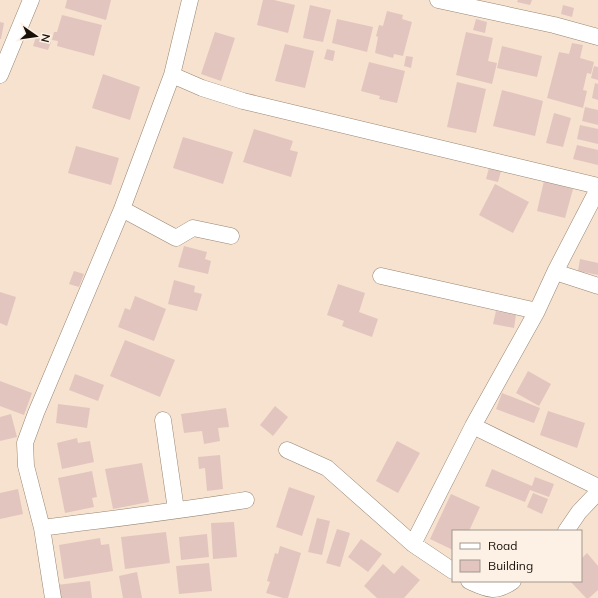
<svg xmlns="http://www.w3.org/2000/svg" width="598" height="598" viewBox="0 0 598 598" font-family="Mulish,sans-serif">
  <rect width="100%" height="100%" fill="#f6e2ce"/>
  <path fill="#e3c5bf" d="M67 0H111L106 20 65 8Z
    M263 0H274L295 5 288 33 257 25Z
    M518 0H532L530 5 517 2Z
    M310 5 331 10 323 42 303 38Z
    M563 5 574 8 572 17 561 14Z
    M387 11 403 15 402 19 412 22 403 56 394 54 393 58 375 53 378 37 376 36 379 25 383 26Z
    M62 15 102 25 94 56 57 46 58 41 52 40 54 32H57Z
    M337 19 373 27 367 52 332 43Z
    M476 19 487 22 485 33 473 30Z
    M0 22 4 23 1 39H0Z
    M215 32 235 38 221 81 201 74Z
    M466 32 493 38 488 61 497 63 492 84 456 75Z
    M36 37 51 42 48 50 33 46Z
    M572 43 583 45 580 58 594 62 591 74 587 73 583 90 587 91 583 108 547 98 559 52 569 54Z
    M285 44 314 51 305 88 275 81Z
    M502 46 542 56 537 77 497 68Z
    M327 49 335 51 333 61 324 59Z
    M406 56 413 57 411 68 404 66Z
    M369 62 405 71 397 103 379 99 380 96 361 91Z
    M594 66 598 67V80L591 78Z
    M103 74 140 87 130 120 92 108Z
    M457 82 486 89 476 133 447 127Z
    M595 83 598 84V100L592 98Z
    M502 90 543 101 535 136 493 126Z
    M585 107 598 110V125L582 121Z
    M554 113 571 118 563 147 546 143Z
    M580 125 598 129V144L577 139Z
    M254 129 293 141 290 150 298 152 291 177 243 162Z
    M183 137 233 152 223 184 173 168Z
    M577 145 598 150V165L573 159Z
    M76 146 119 158 111 185 68 173Z
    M489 168 501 171 498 182 486 179Z
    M544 181 573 189 565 218 537 211Z
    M495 184 529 202 513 233 479 215Z
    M184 246 207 252 205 259 211 261 208 274 178 267Z
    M580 259 598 263V275L578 271Z
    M74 271 84 274 79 287 69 284Z
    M174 280 195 286 194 292 202 294 197 311 168 304Z
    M338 284 365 293 359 312 378 319 372 337 342 326 344 321 327 315Z
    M0 292 16 297 7 326 0 323Z
    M135 296 166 309 154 341 118 327 125 308 130 310Z
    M496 311 516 315 514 328 493 324Z
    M125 340 175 360 160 397 110 376Z
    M528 371 551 384 539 406 516 393Z
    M75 374 104 385 98 401 69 390Z
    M0 381 32 393 24 415 0 406Z
    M502 393 540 408 534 423 496 409Z
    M58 404 90 408 87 428 56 423Z
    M275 406 288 417 273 436 260 425Z
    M226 408 229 427 218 428 220 441 204 444 202 431 184 433 181 414Z
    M548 411 585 423 577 448 540 435Z
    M11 414 17 437 0 441V417Z
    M77 438 78 443 90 441 94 462 62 469 57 443Z
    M397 441 420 453 398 493 376 481Z
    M220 455 223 489 207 491 205 468 199 469 198 457Z
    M142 463 149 502 113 509 105 469Z
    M492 469 532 486 535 477 554 484 549 497 530 490 525 502 485 486Z
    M92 471 97 497 92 498 94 507 65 513 58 478Z
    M289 487 315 496 302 536 276 527Z
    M18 489 23 514 0 519V493Z
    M533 493 548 499 542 514 527 507Z
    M451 494 480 507 469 531H453V550L430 539Z
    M317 518 330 521 322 555 308 552Z
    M234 522 237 557 213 559 211 523Z
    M337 529 350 533 340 567 326 563Z
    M166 532 170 563 125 569 121 537Z
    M207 534 209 557 181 560 179 537Z
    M100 538 101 545 109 544 113 571 64 579 59 545Z
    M361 539 382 554 368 572 348 557Z
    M280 546 301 553 288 598H283L266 593 270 582 267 581 275 553 278 554Z
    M587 553 598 566V590L589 598H586L570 581H581V559Z
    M209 563 212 591 179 594 176 566Z
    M383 564 394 574 402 565 420 580 404 598H377L364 586Z
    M137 572 142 598H123L119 576Z
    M90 581 92 598H58L57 585Z"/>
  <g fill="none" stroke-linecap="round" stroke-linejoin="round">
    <defs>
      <path id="street" d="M438 0 554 25 598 37
        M0 75 31 0
        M172 75 202 88 243 101 598 186
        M122 209 176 238 193 228 231 236
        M555 272 598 286
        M381 276 537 311
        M163 420 176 510
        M473 426 598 487
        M287 450 327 468 413 544 453 571
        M42 528C110 519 179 511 246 500
        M566 531 579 512 598 492
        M413 544 473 426 537 311 555 272 598 189
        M469 581C487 589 495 594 513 581
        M53 598 42 528 26 466 25 443 36 413 122 209 172 75 190 0"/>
    </defs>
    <use href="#street" stroke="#978572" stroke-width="17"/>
    <use href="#street" stroke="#fff" stroke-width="16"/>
  </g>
  <rect x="452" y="530" width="130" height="52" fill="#fdf1e5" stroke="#a1978d"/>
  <rect x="460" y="543" width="20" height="6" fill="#ffffff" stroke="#a1978d"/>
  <text x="488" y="550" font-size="12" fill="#18110a">Road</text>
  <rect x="460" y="560" width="20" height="12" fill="#e3c5bf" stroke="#a1978d"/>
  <text x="488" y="570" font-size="12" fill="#18110a">Building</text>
  <g transform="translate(36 36) rotate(103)" stroke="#fdf1e5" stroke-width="3" paint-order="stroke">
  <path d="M0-3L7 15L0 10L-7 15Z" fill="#18110a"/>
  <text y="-6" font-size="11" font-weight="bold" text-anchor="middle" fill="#18110a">N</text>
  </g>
</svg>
